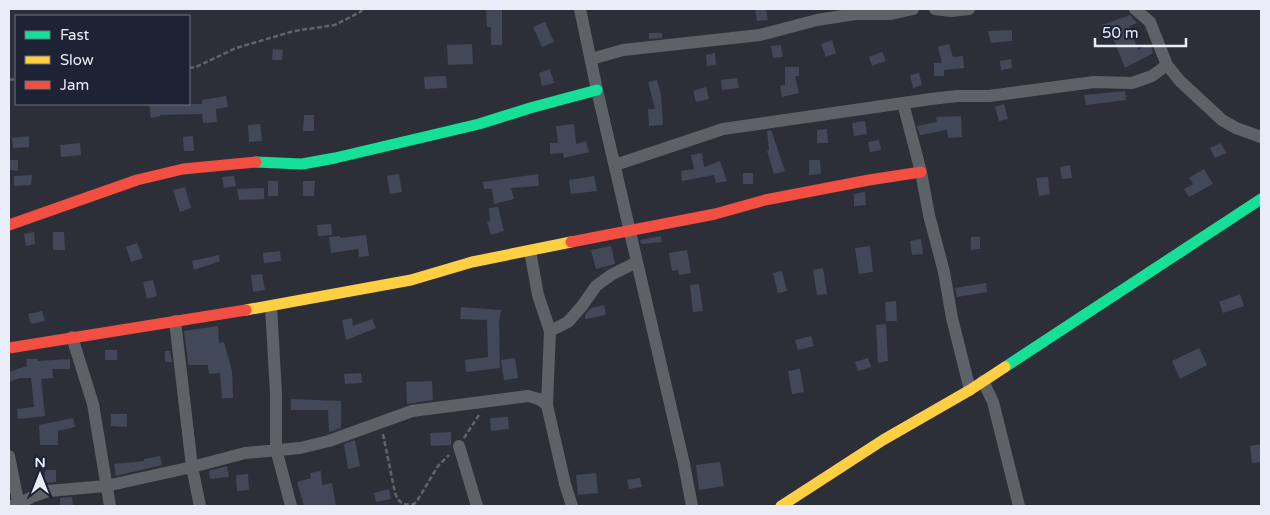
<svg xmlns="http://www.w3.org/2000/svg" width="1270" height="515" viewBox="0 0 1270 515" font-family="'Varela Round',sans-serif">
  <rect width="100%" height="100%" fill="#2c2f38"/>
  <path fill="#424858" d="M486 9H502V45H491V27H487Z
    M755 9H766L768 20 757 21Z
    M1130 15 1137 23 1129 26 1138 50 1150 44 1153 53 1125 68 1111 33 1106 34 1102 25Z
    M545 22 554 42 542 47 533 27Z
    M1012 30V41L991 43 988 31Z
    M649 33H662V38L649 39Z
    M832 40 836 53 826 57 821 44Z
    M472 44 473 64 448 65 447 45Z
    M949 44 953 57 963 56 964 68 944 70V76H934V63H942L938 47Z
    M781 45 783 57 773 58 771 46Z
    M273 49 283 50 282 60H272Z
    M882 52 886 61 872 66 869 57Z
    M715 53 716 65 707 66 706 55Z
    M1011 59 1012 68 1001 70 1000 61Z
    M785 67H799V76H795L799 93 782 97 780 86 785 85Z
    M550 69 554 83 542 86 539 73Z
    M919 73 922 85 913 88 910 75Z
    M446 76 447 88 425 89 424 77Z
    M737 78 739 88 722 90 721 80Z
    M657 80 661 95 663 125 649 126 648 109H655L648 82Z
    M706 87 709 99 696 102 693 91Z
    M1125 91 1126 100 1086 105 1084 95Z
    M226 96 228 107 216 109 217 122 203 123 202 114 160 115V116L151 118 149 104H202V100Z
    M1004 104 1008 119 999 121 995 107Z
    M304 115H314V131H303Z
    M961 116 962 137 948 138 947 130 920 135 917 126 937 122 936 117Z
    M865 121 867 134 854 136 852 123Z
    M260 124 262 141 249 142 248 125Z
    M574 124 576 144 586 141 589 152 564 158 563 153 550 154V143H558L556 126Z
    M827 129 828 143H817V130Z
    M771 130 785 171 774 174 767 151 769 150 767 131Z
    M29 136V147L13 148 12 138Z
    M193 136 194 151H184L183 137Z
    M879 140 881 150 870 152 868 142Z
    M80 143 81 155 61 157 60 145Z
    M1221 143 1226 153 1215 158 1210 148Z
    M702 153 704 167 720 161 727 181 716 183 714 175 682 181 681 171 694 169 691 155Z
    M9 160H18V171L9 170Z
    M809 160H820L821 174 809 175Z
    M1070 165 1072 178 1062 179 1060 167Z
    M1204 169 1213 184 1189 197 1184 189 1193 184 1189 178Z
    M743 173H753V184H743Z
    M399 174 402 192 390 194 387 176Z
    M538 174 539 186 511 188 514 199 494 204 492 189H484L483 182Z
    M32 175 31 185 14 186V176Z
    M234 176 236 186 224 188 222 177Z
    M594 176 597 191 571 194 569 180Z
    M1048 177 1050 194 1039 196 1036 178Z
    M268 181H278V196H268Z
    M303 181H315L314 196H303Z
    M185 187 191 208 180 212 173 190Z
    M264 188V199L239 200 237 189Z
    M865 192 866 205 854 206V194Z
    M498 207 504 231 491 235 487 222 490 221 489 208Z
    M331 224 332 235 318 236 317 225Z
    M34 232 35 244 26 246 24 234Z
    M53 232H64L65 250H53Z
    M366 235 369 256 359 257 358 249 331 253 329 237 340 236V238Z
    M661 236 662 242 641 244 640 240Z
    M971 237H980V249L971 250Z
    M921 239 923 254 912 255 910 241Z
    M137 243 143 258 131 262 126 247Z
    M611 246 615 264 596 269 591 250Z
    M870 246 873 272 859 274 855 248Z
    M687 250 691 273 679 275 678 270 672 271 669 253Z
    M280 251 281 261 264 263 263 253Z
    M219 255 220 261 194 270 192 261Z
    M823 268 827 294 817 295 813 270Z
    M782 271 787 291 778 293 773 273Z
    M262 274 265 290 253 292 251 275Z
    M153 280 157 296 147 299 143 282Z
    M986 283 987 292 957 297 955 288Z
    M699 284 703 311 693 312 690 285Z
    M1240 294 1244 306 1223 313 1219 302Z
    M896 301 897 321H886L885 302Z
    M604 305 606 315 585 319V315L591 308Z
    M461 307 501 310 499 322 500 368 466 372 465 360 488 357 487 320 460 319Z
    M42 311 45 321 31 324 28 314Z
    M352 318 353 326 372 319 376 328 346 340 342 320Z
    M886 324 888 361 878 363 876 325Z
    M218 326 219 343 224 342 232 371 233 398H222L220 373 209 374 208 365H189L188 362 184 331Z
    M811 336 814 346 798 350 795 340Z
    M1199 348 1207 365 1180 379 1172 361Z
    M105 350H117V360H105Z
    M165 351H170L172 362H165Z
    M515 358 518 378 504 380 501 360Z
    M868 358 871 367 858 371 855 362Z
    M26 359H38V361L70 359V369H52L53 378 41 379 45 416 18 419 17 409 34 407 31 378H19L9 382V372L27 366Z
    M800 369 804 392 792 394 788 371Z
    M361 373 362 383 345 384 344 374Z
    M432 381 433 400 407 404 406 382Z
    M291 399 341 401V428L329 432 328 410H291Z
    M111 414H127V427L111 426Z
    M508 417 509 429 491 431 490 418Z
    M73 418 75 427 58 431V445H40L39 425Z
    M451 432V445L431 446 430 433Z
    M355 440 360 466 348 469 344 444Z
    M1261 444V462L1252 463 1250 446Z
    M160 456 162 465 116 476 114 464 144 461V459Z
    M720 462 724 486 699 490 696 465Z
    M227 466 229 477 210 479 209 471Z
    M45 470H56V482L45 483Z
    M321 471 322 485 332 483 336 506H304L297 482 311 478 310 473Z
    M596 473 598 493 578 495 576 475Z
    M248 474 249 490 237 491 236 475Z
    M640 478 642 487 629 489 627 480Z
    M389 489 391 499 376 502 374 493Z
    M72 497 73 506H60V498Z"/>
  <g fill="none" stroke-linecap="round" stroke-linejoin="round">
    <path stroke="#616369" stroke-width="2.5" stroke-dasharray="5 2.5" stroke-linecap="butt" d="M189 68 196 67 236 48 294 31 335 25 360 12 363 9
      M9 80 16 79
      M383 434 395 493C399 503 403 506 414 504L417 501 438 466 449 455
      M464 438 479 415"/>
    <path stroke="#5d6168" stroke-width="12" d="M580 9 597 90 684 464 692 506
      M935 9 951 11 969 9
      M1135 9 1150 22 1167 65 1180 81 1222 120 1236 128 1261 137
      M591 59 623 50 760 35 817 20 855 14H891L913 9
      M903 103 921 172 929 215 944 272 952 318 970 390
      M615 165 723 129 931 99 957 96H989L1094 82 1132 83 1152 76 1167 65
      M530 251 538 295 550 331 547 405 565 484 572 506
      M271 306 276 394V449L291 506
      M175 321 192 467 200 506
      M550 331 568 322 582 306 596 286 611 275 637 262
      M72 337 93 404 110 506
      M983 381 993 402 1019 506
      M459 446 477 506
      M9 456 19 506
      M11 506 18 504 34 496 48 491 106 486 192 467 245 453 300 448 329 441 412 411 528 396 539 399 547 405"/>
    <path stroke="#16e098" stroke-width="11" d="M256 162 302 164 335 158 479 124 530 108 597 90
      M1005 367 1261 199"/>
    <path stroke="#ffcf43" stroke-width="11" d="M246 310 411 280 472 262 571 242
      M781 506 883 440 970 390 1005 367"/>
    <path stroke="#f24e42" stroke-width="11" d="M9 225 137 180 183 169 256 162
      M571 242 715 214 765 200 869 180 921 172
      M9 348 246 310"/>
  </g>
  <rect width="1270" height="515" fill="none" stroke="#e8edf8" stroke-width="20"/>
  <rect x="15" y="15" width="175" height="90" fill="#1d2334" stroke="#6e7482"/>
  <rect x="25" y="31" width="25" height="8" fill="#16e098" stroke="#6e7482"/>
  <text x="60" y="40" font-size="15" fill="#e8edf8">Fast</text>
  <rect x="25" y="56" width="25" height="8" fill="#ffcf43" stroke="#6e7482"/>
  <text x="60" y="65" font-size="15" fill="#e8edf8">Slow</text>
  <rect x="25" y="81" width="25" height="8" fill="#f24e42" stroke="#6e7482"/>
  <text x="60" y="90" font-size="15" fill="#e8edf8">Jam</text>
  <g transform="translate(40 475)" stroke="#1d2334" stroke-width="4" paint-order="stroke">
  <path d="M0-4L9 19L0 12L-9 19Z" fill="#e8edf8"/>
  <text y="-8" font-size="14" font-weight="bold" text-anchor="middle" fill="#e8edf8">N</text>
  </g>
  <path d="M1095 38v8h91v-8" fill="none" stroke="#e8edf8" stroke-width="2.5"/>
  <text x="1102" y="38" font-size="15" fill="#e8edf8" stroke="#1d2334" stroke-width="4" paint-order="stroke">50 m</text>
</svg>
